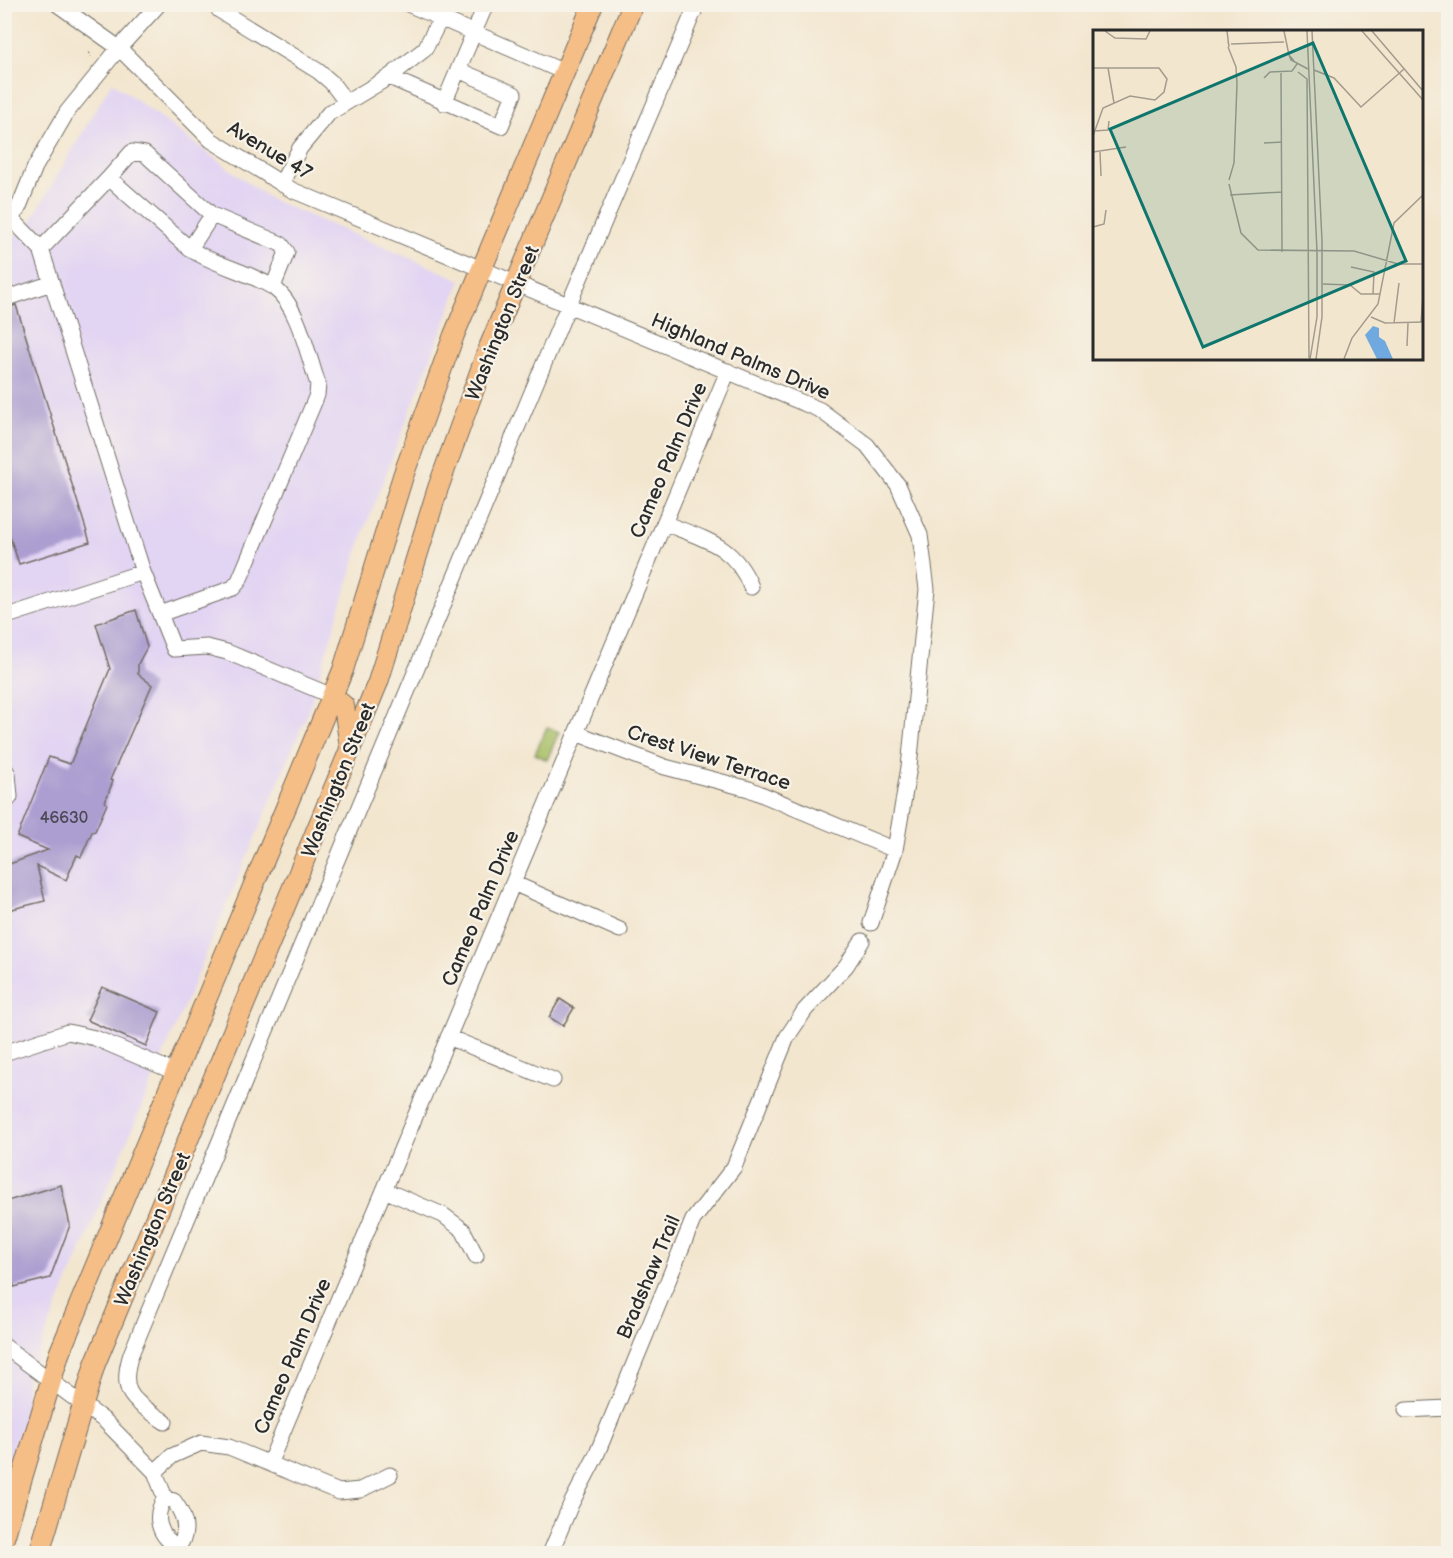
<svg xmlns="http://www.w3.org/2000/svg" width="1453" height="1558" viewBox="0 0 1453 1558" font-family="'Balsamiq Sans',sans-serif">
  <rect width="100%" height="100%" fill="#f7f3e8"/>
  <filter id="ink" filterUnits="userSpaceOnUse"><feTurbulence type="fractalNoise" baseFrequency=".0167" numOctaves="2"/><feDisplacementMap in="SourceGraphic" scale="12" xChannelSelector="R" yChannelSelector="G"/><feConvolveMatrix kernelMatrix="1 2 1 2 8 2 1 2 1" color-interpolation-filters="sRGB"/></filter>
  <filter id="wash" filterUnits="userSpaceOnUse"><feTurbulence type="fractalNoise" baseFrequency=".008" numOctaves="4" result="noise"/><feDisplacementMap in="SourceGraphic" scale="24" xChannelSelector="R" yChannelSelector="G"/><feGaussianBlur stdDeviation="1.35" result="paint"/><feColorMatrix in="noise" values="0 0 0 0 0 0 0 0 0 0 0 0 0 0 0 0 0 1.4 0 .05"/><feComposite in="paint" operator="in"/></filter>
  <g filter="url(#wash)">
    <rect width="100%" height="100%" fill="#f3e6cf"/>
    <path fill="#e2d4f3" d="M112 82 270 199 461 280 364 531 308 712 26 1381V1412L5 1474V240L27 228Z"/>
    <path fill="#a6be64" stroke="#687448" stroke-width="1.5" d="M547 727 559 732 547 760 535 754Z"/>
    <g id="blocks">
      <path fill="#ac9ed0" d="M16 305 90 542 19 564 4 519V308Z
        M136 610 147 647 138 664V674L152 685 110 780 113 781 105 802 107 804 95 831 92 832 81 857 77 855 66 880 37 866 45 901 4 911V866L48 850 17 837 49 757 70 764 110 669 96 624Z
        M102 987 160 1012 146 1046 87 1020Z
        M560 999 574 1008 563 1026 549 1017Z
        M61 1185 70 1225 50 1278 14 1287 10 1262 4 1263V1202Z"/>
    </g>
  </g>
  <g filter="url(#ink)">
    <use href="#blocks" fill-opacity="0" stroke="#716c64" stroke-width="1.5"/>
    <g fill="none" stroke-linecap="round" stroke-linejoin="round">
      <defs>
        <path id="minor" d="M57 4 119 48 211 140 292 190 820 410 867 445 898 485 920 535 927 589 909 767 895 850 871 923
          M224 4 219 10 318 71 331 82 346 102
          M408 4 564 72
          M389 77 501 126 514 94 458 70
          M444 103 486 4
          M109 178 132 152 145 154 212 215 281 244 287 252 273 287
          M281 184 300 148 329 113 389 77 425 49 448 4
          M11 218 41 249 143 572
          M4 226 18 209 35 167 67 112 119 48 159 4
          M41 249 109 178 190 249C216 266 250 272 274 288 298 305 308 356 318 384L317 395 239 581 233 588 160 614
          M190 249 212 215
          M4 299 52 283
          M664 523C703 539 734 544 751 587
          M4 617 143 572 174 649 207 647 227 652 332 696
          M576 733 665 767 749 789 895 850
          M4 768 8 774 10 797 4 804
          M513 883 620 930
          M448 1037 553 1080
          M4 1053 68 1032 95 1038 177 1073
          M384 1190 443 1215 463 1230 476 1256
          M4 1346 105 1421 155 1472 165 1498 174 1501C185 1516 190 1532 178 1547 158 1536 153 1516 165 1498
          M1406 1410 1448 1408
          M165 1422C134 1400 118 1395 131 1354L560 325 697 4
          M270 1462 728 371
          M155 1472 172 1456 201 1443 229 1447 339 1492 360 1490 390 1475
          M550 1554 571 1504 596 1456 693 1220 734 1167 787 1037 805 1010 846 966 862 941"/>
        <path id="major" d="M332 696 344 706 350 747
          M4 1538 59 1354 343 670 403 476 454 335 593 4
          M39 1554 95 1364 378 682 438 488 488 350 633 4"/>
      </defs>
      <use href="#minor" stroke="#716c64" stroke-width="17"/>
      <use href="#major" stroke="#716c64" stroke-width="22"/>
      <path stroke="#716c64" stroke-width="2" stroke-dasharray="1.5 4.5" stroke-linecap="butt" d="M90 53 88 55 91 57"/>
      <use href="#minor" stroke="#fff" stroke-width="15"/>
      <use href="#major" stroke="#f6be87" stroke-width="20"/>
    </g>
  </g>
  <g text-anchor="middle" stroke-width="4.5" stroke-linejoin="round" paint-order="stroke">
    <g font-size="16" fill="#4b4854">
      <text x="64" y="823">46630</text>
    </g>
    <g font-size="20" fill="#2b2b2b" stroke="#f7f3e8">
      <text transform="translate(270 150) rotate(31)" y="7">Avenue 47</text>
      <text transform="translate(502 323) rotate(-68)" y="7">Washington Street</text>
      <text transform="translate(741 356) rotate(23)" y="7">Highland Palms Drive</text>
      <text transform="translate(668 460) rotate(-67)" y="7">Cameo Palm Drive</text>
      <text transform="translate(709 757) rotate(18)" y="7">Crest View Terrace</text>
      <text transform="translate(338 780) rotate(-68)" y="7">Washington Street</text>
      <text transform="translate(480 908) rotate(-67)" y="7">Cameo Palm Drive</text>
      <text transform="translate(152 1229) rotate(-67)" y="7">Washington Street</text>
      <text transform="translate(648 1277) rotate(-67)" y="7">Bradshaw Trail</text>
      <text transform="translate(292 1356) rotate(-67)" y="7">Cameo Palm Drive</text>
    </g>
  </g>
  <g transform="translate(1093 30)">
    <rect width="330" height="330" fill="#f3e6cf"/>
    <path d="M280 296 286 298V307L292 311 300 329H284L272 305Z" fill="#6fa9df"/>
    <path fill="none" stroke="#a39b8d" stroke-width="1.5" d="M12 1 22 8 53 9 57 1M134 1 136 17 135 11M191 1 196 25M214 1 224 222V287L217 329M219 1 229 211V287L223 329M269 1 330 70M279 1 330 61M138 14 191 12M135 17 143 37 144 54 141 133 136 150M201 31 196 25 198 30 215 39M0 38H66L74 49 71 62 62 70 37 66 10 78 0 106M15 38 21 73M221 40 241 48 268 77 311 39M205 42 214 49 216 328M188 43 189 222M171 48 177 42 199 41 204 34M1 101 15 100 16 91M171 113 189 112M0 122 33 117M7 122 8 146M136 154 148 203 165 220 261 221 305 234H330M137 165 189 162M0 197 11 194 13 180M258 237 281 242 280 264M230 254 257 255 268 264H287M278 287 292 293 330 292M328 292 330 267M301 293 306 253M314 316 315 293M251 329 259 308 285 274 301 193 330 165"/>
    <path fill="#0f766e" fill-opacity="0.15" stroke="#0f766e" stroke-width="3" d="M220 13 313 231 110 317 17 99Z"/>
    <rect width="330" height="330" fill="none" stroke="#2b2b2b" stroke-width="3"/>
  </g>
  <rect width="1453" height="1558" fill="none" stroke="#f7f3e8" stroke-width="24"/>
</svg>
